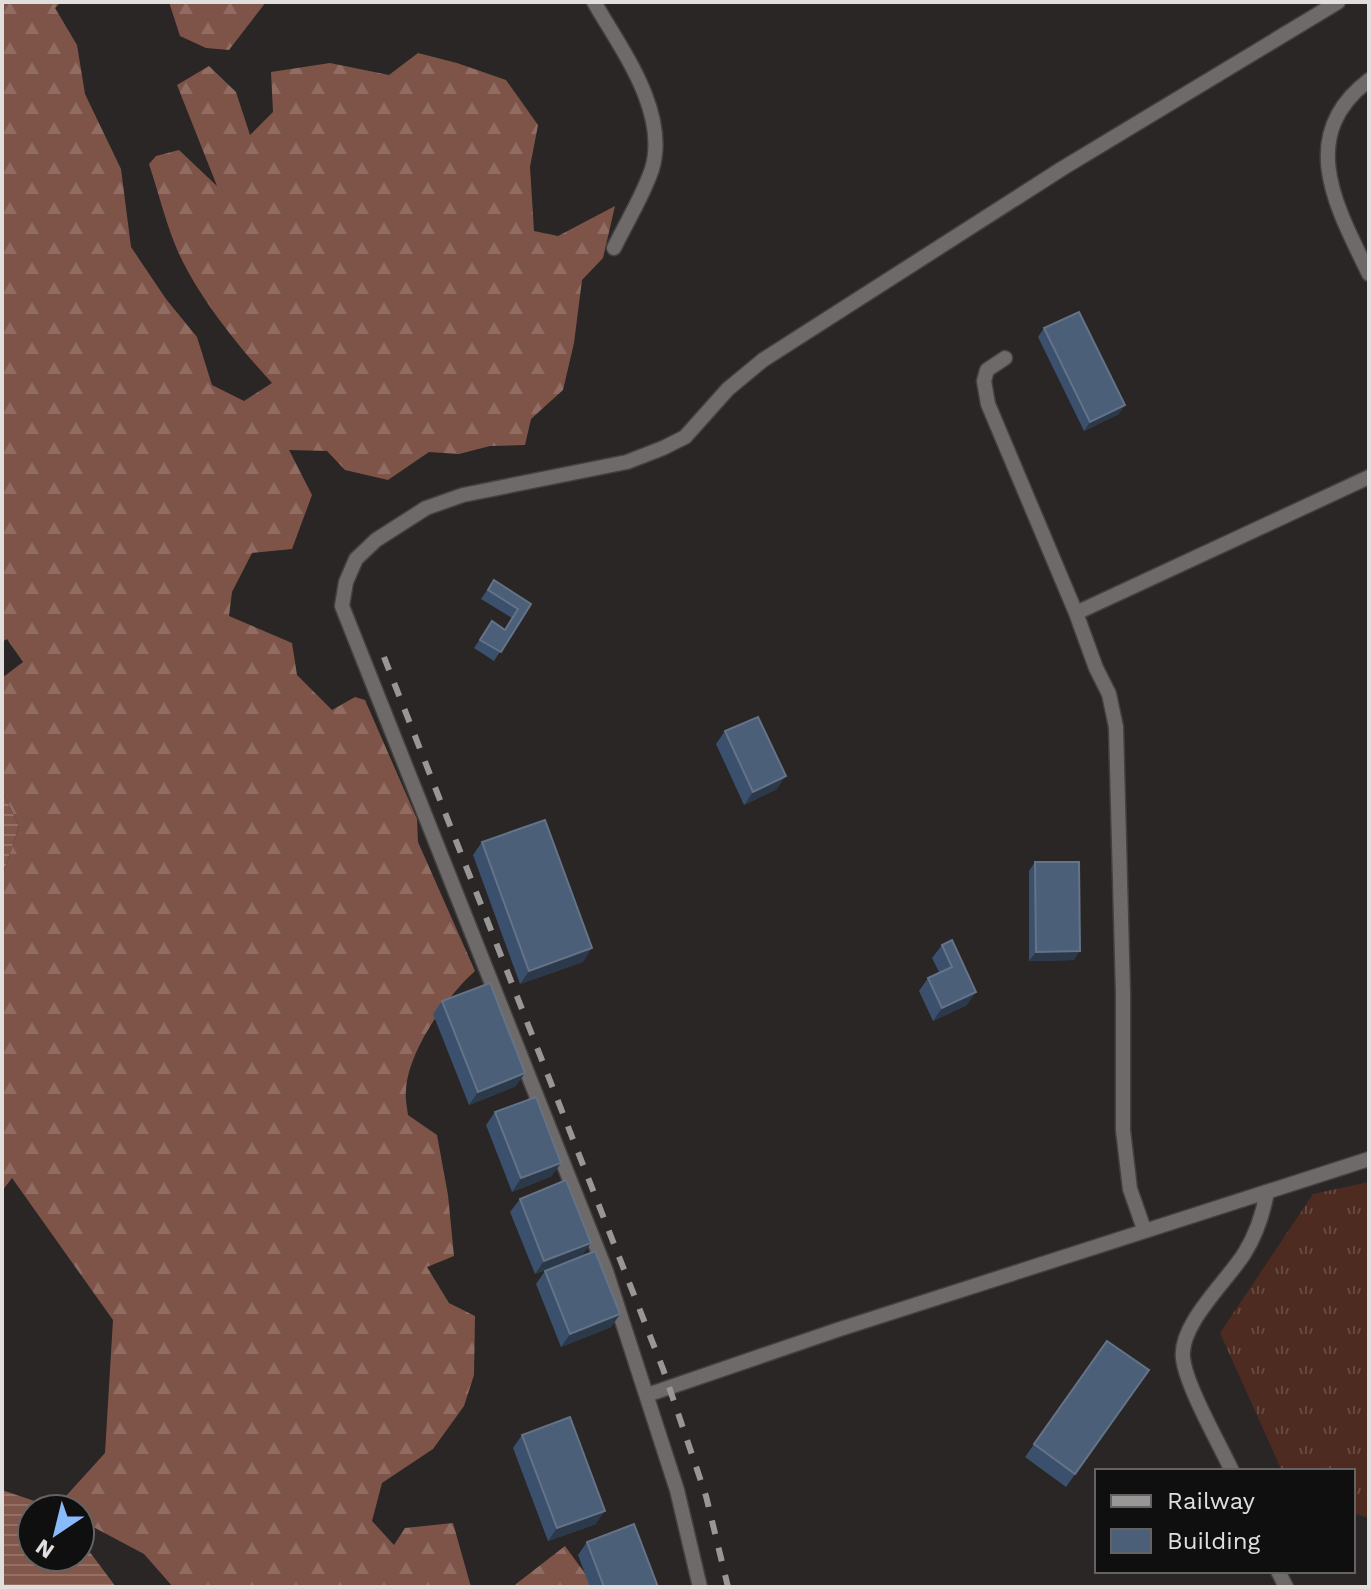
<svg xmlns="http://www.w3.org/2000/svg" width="1371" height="1589" viewBox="0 0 1371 1589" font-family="'Work Sans',sans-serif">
  <defs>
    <pattern id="grass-tufts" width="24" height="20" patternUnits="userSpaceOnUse" patternTransform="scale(2)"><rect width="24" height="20" fill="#4d2b21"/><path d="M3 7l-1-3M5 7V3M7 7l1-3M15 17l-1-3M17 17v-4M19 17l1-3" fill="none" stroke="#664941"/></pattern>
    <pattern id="forest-firs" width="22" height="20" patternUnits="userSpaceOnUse" patternTransform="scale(2)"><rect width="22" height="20" fill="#7e5448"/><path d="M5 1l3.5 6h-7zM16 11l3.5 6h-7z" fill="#906c62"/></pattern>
    <pattern id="water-rules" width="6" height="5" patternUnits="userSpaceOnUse" patternTransform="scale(2)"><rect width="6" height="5" fill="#81574b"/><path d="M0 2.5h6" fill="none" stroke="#936f64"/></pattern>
  </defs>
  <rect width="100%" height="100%" fill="#292625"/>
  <path fill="url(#grass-tufts)" d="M1369 1182V1518L1353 1513V1471H1282L1220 1333 1313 1194Z"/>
  <path fill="url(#forest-firs)" d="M2 2H61L55 8 77 45 85 94 121 169 131 247 166 299 197 337 212 385 244 401 272 383C237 345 196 294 176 247 165 220 158 191 149 164L156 156 179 150 217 186 177 85 209 66 236 92 250 135 273 112 271 72 330 63 389 75 418 53 457 63 506 80 538 125 530 167 534 231 558 236 615 206 603 258 582 280 574 343 563 390 531 419 525 445 490 446 459 454 429 452 388 480 345 470 327 451 289 450 312 495 292 549 252 553 232 592 229 616 292 643 297 675 332 710 355 697 365 700 417 819 418 842 475 971C447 996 408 1051 406 1090 405 1098 407 1107 408 1115L437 1135 448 1195 454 1256 427 1267 449 1303 475 1316 474 1375 464 1406 433 1449 382 1483 372 1521 394 1545 405 1528 453 1523 471 1587H173L144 1554 80 1520V1509L56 1507 105 1453 113 1320 12 1178 2 1191V877L19 826 2 791V678L23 662 7 639 2 642Z
    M169 2H266L229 50 206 48 180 36Z
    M565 1546 595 1587H515L516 1584Z"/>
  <path fill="url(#water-rules)" d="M2 791 19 826 2 877Z
    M2 1490 58 1509H32V1557H80V1539L116 1587H2Z"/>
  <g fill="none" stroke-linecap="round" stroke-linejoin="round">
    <defs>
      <path id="lane" d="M594 2C621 49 669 112 652 169 643 196 626 223 614 248
        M1369 80C1295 136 1337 208 1369 274
        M1005 358 987 370 984 381 988 404 1076 613 1096 668 1109 694 1116 727 1123 994V1130L1130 1189 1144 1229
        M1076 613 1369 477
        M647 1395 840 1329 1369 1159
        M1232 1471C1219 1443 1186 1386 1183 1358 1179 1325 1226 1282 1244 1254 1256 1235 1263 1214 1267 1192
        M1278 1571 1286 1587
        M700 1587 677 1490 606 1271 342 606 346 582 356 559 376 540 426 508 463 495 627 462 663 448 685 437 728 389 763 360 1063 168 1338 2"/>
    </defs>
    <use href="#lane" stroke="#434140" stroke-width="17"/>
    <use href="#lane" stroke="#6e6a69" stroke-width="14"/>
    <path stroke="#999796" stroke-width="6" stroke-dasharray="14 14" stroke-linecap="butt" d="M384 657 663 1369 706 1496 728 1587"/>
  </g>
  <path fill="#3b506c" d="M1044 328 1119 414 1084 431 1038 337Z
    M494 580 531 604 494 661 474 648 492 621 505 630 512 618 481 599Z
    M725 731 777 789 744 805 716 744Z
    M482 842 583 962 520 984 473 855Z
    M1035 862 1074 960 1029 961V871Z
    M952 940 967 1005 933 1021 919 991 928 978 939 972 932 958 942 945Z
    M442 1001 516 1086 469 1105 433 1014Z
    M495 1112 552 1176 512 1192 486 1125Z
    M520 1199 582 1256 535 1274 510 1212Z
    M545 1271 620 1314 611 1327 561 1347 536 1284Z
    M1107 1341 1149 1370 1066 1487 1025 1457Z
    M522 1435 596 1524 548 1541 513 1448Z
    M587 1542 658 1587H590L578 1555Z"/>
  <path fill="#2c394a" d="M1125 405 1119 414 1084 431 1090 422Z
    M786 776 777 789 744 805 753 792Z
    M592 948 583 962 520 984 529 971Z
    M1080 951 1074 960 1029 961 1036 952Z
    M976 992 967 1005 933 1021 942 1008Z
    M525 1073 516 1086 469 1105 478 1092Z
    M561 1163 552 1176 512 1192 521 1178Z
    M591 1243 582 1256 535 1274 544 1261Z
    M620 1314 611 1327 561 1347 570 1334Z
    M605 1511 596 1524 548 1541 557 1528Z"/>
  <path fill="#4c5f78" stroke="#647388" stroke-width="2" d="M1079 312 1125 405 1090 422 1044 328Z
    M494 580 531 604 501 652 480 640 492 621 505 630 518 609 488 590Z
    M758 717 786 776 753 792 725 731Z
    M545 820 592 948 529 971 482 842Z
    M1035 862H1079L1080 951 1036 952Z
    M952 940 976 992 942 1008 928 978 952 967 942 945Z
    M490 983 525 1073 478 1092 442 1001Z
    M536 1097 561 1163 521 1178 495 1112Z
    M566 1180 591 1243 544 1261 520 1199Z
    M595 1251 620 1314 570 1334 545 1271Z
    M1107 1341 1149 1370 1075 1474 1034 1444Z
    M570 1417 605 1511 557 1528 522 1435Z
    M634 1524 658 1587H604L587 1542Z"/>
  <rect width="1371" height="1589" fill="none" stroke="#e1dfde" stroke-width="8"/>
  <rect x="1095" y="1469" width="260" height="104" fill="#100f0f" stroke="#646262" stroke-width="2"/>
  <rect x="1111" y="1495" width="40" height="12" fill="#999796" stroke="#646262" stroke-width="2"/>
  <text x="1167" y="1509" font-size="24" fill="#e1dfde">Railway</text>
  <rect x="1111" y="1529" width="40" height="24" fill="#4c5f78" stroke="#646262" stroke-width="2"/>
  <text x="1167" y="1549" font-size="24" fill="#e1dfde">Building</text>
  <g transform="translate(56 1533) rotate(215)"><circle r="38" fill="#100f0f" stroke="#646262" stroke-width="2"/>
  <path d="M0-6L14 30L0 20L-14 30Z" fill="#89bafc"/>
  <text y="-12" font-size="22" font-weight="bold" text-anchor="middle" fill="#e1dfde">N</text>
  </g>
</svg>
